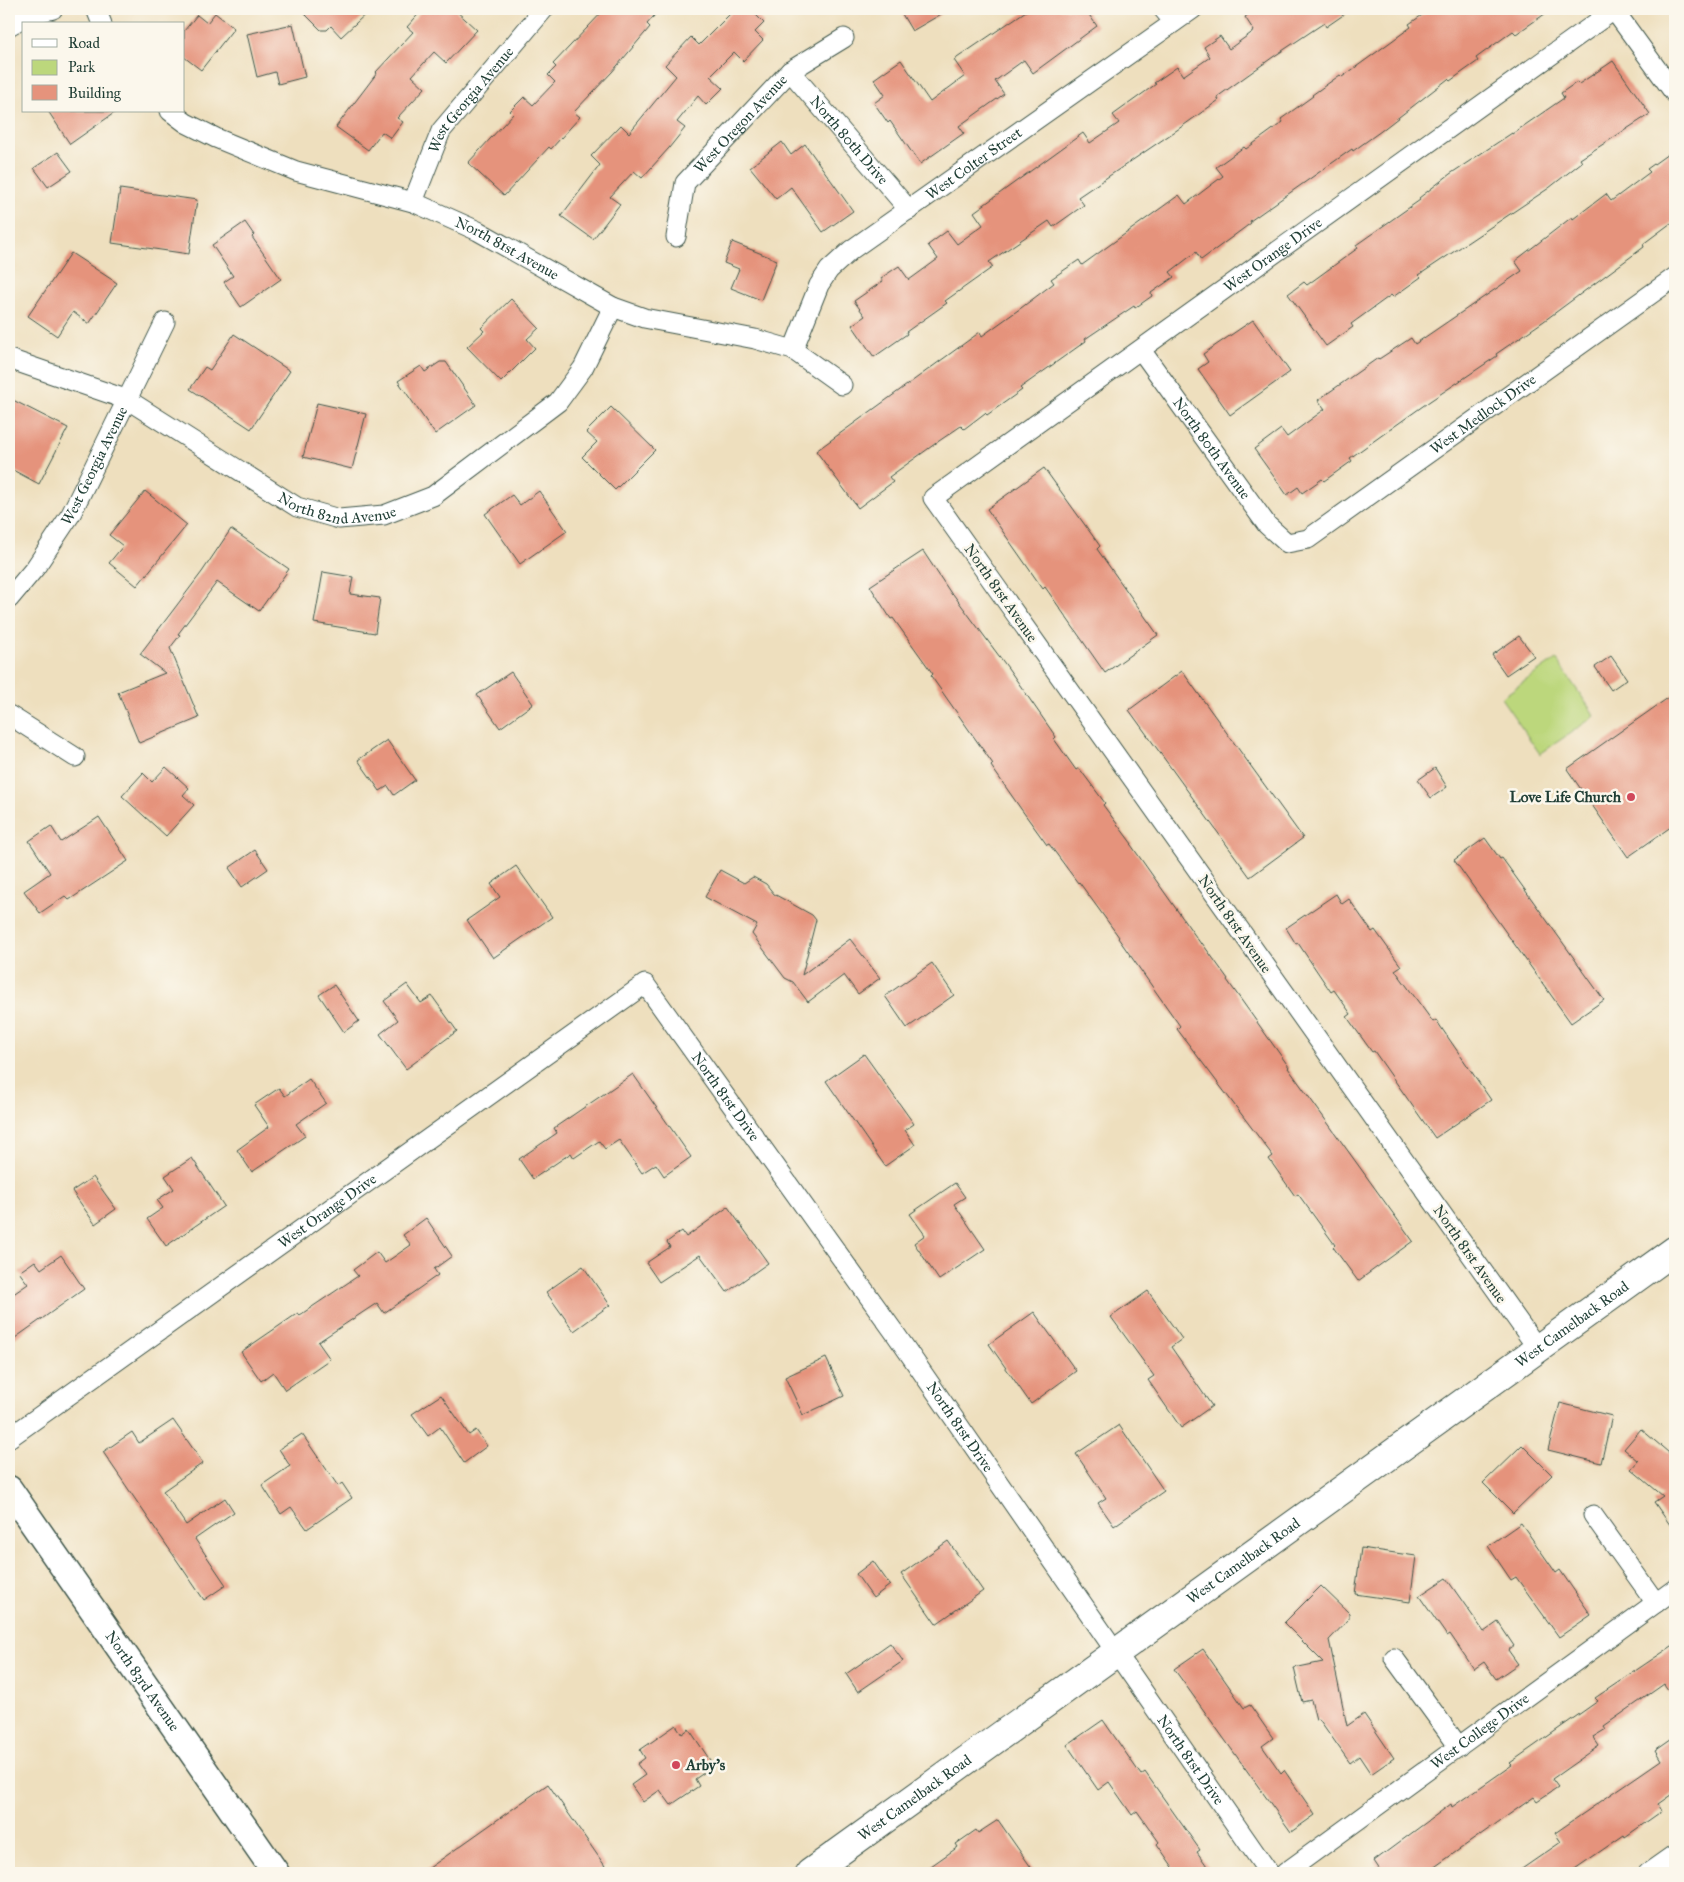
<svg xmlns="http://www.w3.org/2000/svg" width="1684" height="1882" viewBox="0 0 1684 1882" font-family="'IM FELL Great Primer',serif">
  <rect width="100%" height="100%" fill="#fbf7ec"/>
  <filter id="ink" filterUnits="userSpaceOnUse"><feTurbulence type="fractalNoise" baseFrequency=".02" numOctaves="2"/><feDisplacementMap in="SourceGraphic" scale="10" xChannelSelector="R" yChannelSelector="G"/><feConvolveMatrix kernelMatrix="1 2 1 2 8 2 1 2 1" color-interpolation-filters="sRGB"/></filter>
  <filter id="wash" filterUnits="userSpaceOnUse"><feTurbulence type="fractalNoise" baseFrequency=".0096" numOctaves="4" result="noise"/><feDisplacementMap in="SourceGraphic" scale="20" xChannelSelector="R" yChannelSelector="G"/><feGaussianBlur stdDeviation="1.12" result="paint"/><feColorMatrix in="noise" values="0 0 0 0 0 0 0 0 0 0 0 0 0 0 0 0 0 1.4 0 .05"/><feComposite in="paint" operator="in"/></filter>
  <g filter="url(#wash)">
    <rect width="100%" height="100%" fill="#eedfbe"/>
    <path fill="#bcd77c" stroke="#6e8a58" d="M1556 659 1595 716 1540 754 1501 698Z"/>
    <g id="blocks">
      <path fill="#e5937c" d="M300 9H371L341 37 331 26 327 30H321Z
        M423 9H454L477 30 446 63 434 52 412 76 425 88 397 118 403 122 391 138 382 132 368 150 336 127 377 73 376 72 413 32 407 27Z
        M605 9H660L647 24 650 27 612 72 574 112 580 117 551 149 549 147 504 196 468 163 513 114 510 111 524 97 533 105 555 82 548 75 556 67 553 64Z
        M735 9H750L764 23 755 32 763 40 743 61 734 52 710 76 723 88 706 105 698 96 677 122 685 128 669 148 642 178 634 171 610 197 620 204 593 239 561 216 600 165 591 156 621 125 629 133 676 76 665 65 691 37 699 45Z
        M899 9H950L912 31Z
        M1029 9H1085L1097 26 1033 73 1024 60 995 81 1004 94 959 126 964 133 920 164 890 121 888 123 874 103 885 95 874 79 901 60 930 102 965 76 954 60Z
        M1256 9H1352L1326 27 1324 23 1273 57 1217 97 1219 100 1177 130 1078 197 1084 205 1053 227 1049 221 989 262 993 267 945 301 947 303 906 332 907 334 874 357 852 325 865 316 854 301 883 281 881 278 899 266 909 280 938 259 928 245 947 231 957 244 983 225 974 212 1083 133 1090 143 1119 123 1113 115 1156 84 1154 83 1177 67 1183 76 1210 57 1204 47 1220 36 1229 49 1254 31 1245 17Z
        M1431 9H1552L1516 34 1513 31 1476 58 1478 61 1450 81 1448 79 1381 131 1353 151 1352 149 1250 221 1251 223 1201 260 1196 252 1170 272 1174 277 1151 293 1152 296 1135 308 1134 306 1085 339 1086 341 1020 388 1022 390 987 415 985 413 964 429 961 426 939 441 889 477 893 482 858 508 816 451 980 332 982 336 1021 308 1054 283 1051 279 1079 260 1082 265 1179 195 1186 204 1223 176 1216 167 1244 147 1246 149 1283 122 1281 119 1313 96 1312 95 1340 75 1342 77 1374 54 1411 27 1409 24Z
        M215 13 234 28 201 70 184 57V31L197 15 207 23Z
        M293 24 305 77 278 84 275 72 257 77 247 34Z
        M1613 61 1650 114 1580 159 1582 162 1549 188 1419 275 1421 277 1393 297 1391 295 1351 324 1353 327 1326 346 1288 294 1304 282 1307 285 1358 248 1356 245 1420 200 1419 198 1450 174 1512 133V134L1564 98 1561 93 1577 82 1579 84Z
        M48 111H117L70 144Z
        M782 142 791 155 805 144 853 211 823 232 791 187 776 199 750 167Z
        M1675 149V220L1643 244 1644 247 1544 321 1496 354 1497 356 1430 401 1350 458 1352 461 1324 481 1322 479 1302 493 1298 487 1287 495 1254 449 1281 429 1287 437 1325 409 1318 400 1378 358 1379 359 1411 338 1415 344 1522 271 1515 261 1572 217 1573 219 1606 194 1611 201 1650 172 1647 169Z
        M58 152 72 171 48 187 34 168Z
        M120 189 197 200 189 254 112 243Z
        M245 222 254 235 252 237 281 279 241 307 224 282 233 276 212 245Z
        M732 242 777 260 761 300 731 288 739 269 724 263Z
        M71 253 117 283 89 324 73 312 57 336 28 316Z
        M511 299 539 328 527 339 535 348 501 382 467 347 484 331 481 328Z
        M1253 320 1290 372 1230 415 1198 369 1208 362 1203 354Z
        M234 334 290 371 251 429 190 389 205 367 210 370Z
        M440 362H446L476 405 435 434 398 381 421 366 425 372Z
        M9 398 68 428 39 484 9 468Z
        M317 403 366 414 352 469 303 457Z
        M611 407 655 450 615 490 582 457 597 442 586 432Z
        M1044 468 1100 546 1097 549 1158 635 1105 673 1045 587 1043 589 987 509Z
        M145 491 187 525 137 586 109 563 123 546 109 535Z
        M539 491 567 531 520 564 485 514 512 495 520 505Z
        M231 529 289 569 259 611 217 582 178 634 180 635 170 648 199 718 139 743 118 692 165 673 140 654 202 572Z
        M923 551 952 595 953 594 1008 668 1056 737 1054 739 1076 770 1079 768 1105 803 1103 805 1132 844 1131 845 1201 944 1202 943 1228 979 1227 980 1289 1067 1288 1068 1413 1241 1358 1281 1333 1247 1335 1245 1298 1194 1295 1196 1269 1159 1273 1156 1177 1029 1180 1026 1118 938 1119 937 1079 882 1078 883 1049 844 1047 845 1021 809 991 766 993 764 931 676 933 674 893 618 891 619 870 586Z
        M323 572 353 577 350 594 380 598 375 633 314 623Z
        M1519 636 1534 656 1506 675 1492 655Z
        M1611 656 1627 679 1611 690 1595 667Z
        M1182 671 1303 838 1250 877 1129 710Z
        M511 672 533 704 500 728 477 695Z
        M1675 693V824L1628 857 1567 769Z
        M387 740 415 780 394 795 388 786 380 791 358 760Z
        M166 767 189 788 183 795 194 805 166 836 122 796 143 773 152 782Z
        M1435 768 1447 787 1431 798 1418 780Z
        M99 817 128 861 69 900 65 896 40 913 24 891 50 873 29 841 51 826 61 842Z
        M1485 838 1500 859 1502 858 1604 1000 1571 1023 1454 860Z
        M255 850 268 869 242 887 229 868Z
        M516 866 552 917 493 958 467 920 500 897 491 884Z
        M720 870 744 883 753 877 766 884 774 894 812 915 816 920 802 975 850 939 880 978 858 994 844 975 808 1002 793 982 785 978 752 934 757 925 705 897Z
        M1336 894 1342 904 1349 899 1372 932 1375 930 1401 966 1395 970 1433 1022 1436 1020 1491 1100 1435 1138 1374 1051 1372 1052 1347 1017 1351 1014 1334 990 1331 992 1298 943 1296 944 1286 928Z
        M932 963 954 995 907 1028 885 996Z
        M407 984 421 1003 432 996 457 1031 406 1069 380 1034 398 1020 384 1001Z
        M334 985 359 1021 344 1032 319 995Z
        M864 1054 914 1124 905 1130 915 1145 885 1166 826 1081Z
        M633 1074 691 1157 664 1176 656 1164 642 1173 619 1140 605 1149 599 1141 574 1158 571 1153 533 1179 519 1159 557 1133 554 1128Z
        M309 1079 326 1103 296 1124 305 1136 252 1172 237 1150 269 1127 254 1105 279 1088 285 1096Z
        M192 1158 224 1206 166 1246 147 1219 163 1208 157 1200 174 1189 165 1176Z
        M93 1177 116 1209 95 1224 72 1191Z
        M955 1183 965 1197 954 1204 985 1249 939 1280 914 1243 925 1235 910 1214Z
        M728 1207 768 1263 727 1292 700 1255 659 1282 646 1263 670 1247 667 1242 682 1231 686 1237Z
        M426 1218 452 1256 434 1269 438 1275 384 1313 377 1303 318 1342 330 1359 285 1390 273 1372 261 1381 241 1352 298 1313 300 1315 358 1276 353 1270 377 1252 385 1263 411 1245 403 1235Z
        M61 1255 84 1289 15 1338 9 1328V1297L28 1284 19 1272 35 1261 41 1269Z
        M583 1266 610 1305 574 1331 546 1292Z
        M1148 1291 1182 1339 1171 1347 1212 1406 1181 1428 1148 1380 1154 1376 1111 1317Z
        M1034 1312 1076 1371 1031 1404 989 1344Z
        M826 1358 844 1396 803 1415 785 1377Z
        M441 1395 469 1435 476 1430 487 1446 464 1463 440 1427 428 1436 412 1414Z
        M1560 1403 1612 1416 1601 1463 1548 1450Z
        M173 1420 203 1463 163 1491 186 1525 225 1498 234 1512 195 1539 226 1585 204 1600 103 1452 132 1432 139 1443Z
        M1119 1425 1164 1491 1114 1526 1098 1503 1106 1498 1076 1454Z
        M1641 1429 1675 1458V1532L1654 1502 1663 1496 1631 1469 1638 1461 1624 1449Z
        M302 1434 338 1486 342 1483 352 1498 307 1529 291 1507 281 1514 262 1485 290 1466 279 1449Z
        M1522 1445 1552 1475 1513 1513 1483 1483Z
        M1521 1523 1556 1573 1560 1570 1591 1615 1559 1637 1516 1577 1511 1580 1488 1546Z
        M948 1541 983 1591 936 1624 901 1574Z
        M1361 1548 1416 1556 1410 1602 1355 1594Z
        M873 1561 890 1585 873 1598 856 1574Z
        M1446 1578 1484 1632 1498 1622 1514 1646 1508 1650 1518 1664 1496 1679 1484 1662 1474 1669 1450 1634 1447 1636 1419 1596Z
        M1321 1586 1349 1613V1619L1329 1640 1347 1726 1364 1714 1394 1758 1371 1774 1359 1756 1350 1763 1319 1719 1316 1720 1311 1700 1302 1702 1294 1668 1323 1662 1284 1623Z
        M890 1643 903 1661 858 1692 846 1674Z
        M1675 1644V1700L1664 1684 1604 1726 1606 1729 1593 1737 1599 1746 1552 1779 1558 1787 1537 1801 1534 1797 1426 1873H1382L1374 1861 1451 1804 1452 1807 1512 1765 1510 1763 1598 1701 1595 1698Z
        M1203 1649 1244 1708 1250 1705 1273 1738 1262 1746 1281 1773 1284 1770 1315 1815 1291 1832 1174 1669Z
        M1103 1720 1141 1775 1145 1772 1200 1850 1197 1852 1212 1873H1177L1157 1844 1159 1842 1137 1811 1132 1815 1109 1782 1098 1790 1067 1745Z
        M676 1725 682 1734 689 1729 714 1766 695 1779 699 1786 671 1805 660 1790 643 1802 631 1785 645 1775 637 1764 645 1758 640 1750Z
        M1675 1736V1792L1658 1804 1662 1811 1625 1837 1624 1835 1569 1873H1516L1561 1842 1555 1833 1661 1760 1655 1750Z
        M548 1784 605 1866 595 1873H422Z
        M998 1820 1035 1873H921L958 1847 956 1844 976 1830 978 1833Z"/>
    </g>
  </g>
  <g filter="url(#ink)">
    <use href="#blocks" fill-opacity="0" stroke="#3e5549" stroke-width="1"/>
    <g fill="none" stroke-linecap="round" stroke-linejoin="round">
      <defs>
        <g id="street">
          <path d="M96 9 102 24"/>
          <path d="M1163 9 1174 22"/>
          <path d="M9 26 26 16 53 9"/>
          <path id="s1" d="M790 71 909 210"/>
          <path id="s2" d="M170 111 186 123 216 138 296 171 413 202 478 231 613 307 644 318 755 339 793 350 842 385"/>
          <path id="s3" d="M413 202 441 131 544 9"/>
          <path id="s4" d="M676 237 685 183 790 71 844 38"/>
          <path id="s5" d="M793 350 819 285 829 270 851 250 1193 9"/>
          <path id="s6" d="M1141 350 1267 525 1287 543 1308 539 1675 277"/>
          <path id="s7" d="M9 359 128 400 297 507 339 519 384 515 433 496 558 402 583 368 613 307"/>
          <path id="s8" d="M9 599 35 568 71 514 165 322"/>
          <path d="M9 715 75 757"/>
          <path id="s9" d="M1538 1349 933 498 1614 10 1675 94"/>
          <path id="s10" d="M9 1438 645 984 897 1336 1269 1873"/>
          <path d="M1593 1515 1656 1603"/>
          <path d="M1394 1658 1459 1747"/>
          <path id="s11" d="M1285 1873 1675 1589"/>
          <path d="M1648 1873 1675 1854"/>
        </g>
        <g id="secondary">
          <path id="s12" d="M9 1489 276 1873"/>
        </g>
        <g id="primary">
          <path id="s13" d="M810 1873 1675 1250"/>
        </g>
      </defs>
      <use href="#street" stroke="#3e5549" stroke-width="21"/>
      <use href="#secondary" stroke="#3e5549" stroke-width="29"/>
      <use href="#primary" stroke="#3e5549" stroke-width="30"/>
      <use href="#street" stroke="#fff" stroke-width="19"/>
      <use href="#secondary" stroke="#fff" stroke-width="26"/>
      <use href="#primary" stroke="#fff" stroke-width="28"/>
    </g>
  </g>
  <g fill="#d1495b" stroke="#fbf7ec" stroke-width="2">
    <circle cx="1631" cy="797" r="5"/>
    <circle cx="676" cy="1765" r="5"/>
  </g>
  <g text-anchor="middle" stroke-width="5" stroke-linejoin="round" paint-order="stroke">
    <g font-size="15" fill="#1f3d34" stroke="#fbf7ec">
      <text dy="5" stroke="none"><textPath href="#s3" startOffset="119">West Georgia Avenue</textPath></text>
      <text dy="5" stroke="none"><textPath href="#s4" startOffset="136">West Oregon Avenue</textPath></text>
      <text dy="5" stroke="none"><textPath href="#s1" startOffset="91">North 80th Drive</textPath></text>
      <text dy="5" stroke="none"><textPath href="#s5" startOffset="268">West Colter Street</textPath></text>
      <text dy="5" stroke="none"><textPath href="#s2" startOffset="366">North 81st Avenue</textPath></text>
      <text dy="5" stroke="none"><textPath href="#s9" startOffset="1462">West Orange Drive</textPath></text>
      <text dy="5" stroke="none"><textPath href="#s6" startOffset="479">West Medlock Drive</textPath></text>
      <text dy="5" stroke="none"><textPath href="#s6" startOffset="121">North 80th Avenue</textPath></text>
      <text dy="5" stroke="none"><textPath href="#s8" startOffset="159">West Georgia Avenue</textPath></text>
      <text dy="5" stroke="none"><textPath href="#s7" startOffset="366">North 82nd Avenue</textPath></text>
      <text transform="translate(1001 593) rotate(55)" y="5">North 81st Avenue</text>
      <text transform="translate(1235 924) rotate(55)" y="5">North 81st Avenue</text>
      <text dy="5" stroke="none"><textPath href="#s10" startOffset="920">North 81st Drive</textPath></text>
      <text dy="5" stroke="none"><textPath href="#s10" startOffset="391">West Orange Drive</textPath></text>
      <text transform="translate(1470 1254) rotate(55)" y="5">North 81st Avenue</text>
      <text dy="5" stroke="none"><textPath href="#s13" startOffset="939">West Camelback Road</textPath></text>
      <text dy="5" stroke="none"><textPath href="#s10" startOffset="1325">North 81st Drive</textPath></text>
      <text dy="5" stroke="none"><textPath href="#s13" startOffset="534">West Camelback Road</textPath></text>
      <text dy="5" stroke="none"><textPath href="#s12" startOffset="234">North 83rd Avenue</textPath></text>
      <text dy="5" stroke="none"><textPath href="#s11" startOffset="241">West College Drive</textPath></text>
      <text dy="5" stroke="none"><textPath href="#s10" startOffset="1730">North 81st Drive</textPath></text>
      <text dy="5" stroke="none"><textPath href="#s13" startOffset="129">West Camelback Road</textPath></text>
    </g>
    <g font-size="15" font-weight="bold" fill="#1f3d34" stroke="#fbf7ec" text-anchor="end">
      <text x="1621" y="802">Love Life Church</text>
      <text x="686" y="1770" text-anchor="start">Arby's</text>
    </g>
  </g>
  <rect width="1684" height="1882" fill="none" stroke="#fbf7ec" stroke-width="30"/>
  <rect x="22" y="22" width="162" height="90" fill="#fbf7ec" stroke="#a3ada2"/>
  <rect x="32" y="39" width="25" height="8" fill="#ffffff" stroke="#a3ada2"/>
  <text x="68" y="48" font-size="15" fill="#1f3d34">Road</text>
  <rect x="32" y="60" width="25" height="15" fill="#bcd77c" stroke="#a3ada2"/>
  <text x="68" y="72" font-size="15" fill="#1f3d34">Park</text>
  <rect x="32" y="85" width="25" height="15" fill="#e5937c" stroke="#a3ada2"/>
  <text x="68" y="98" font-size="15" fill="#1f3d34">Building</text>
</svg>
